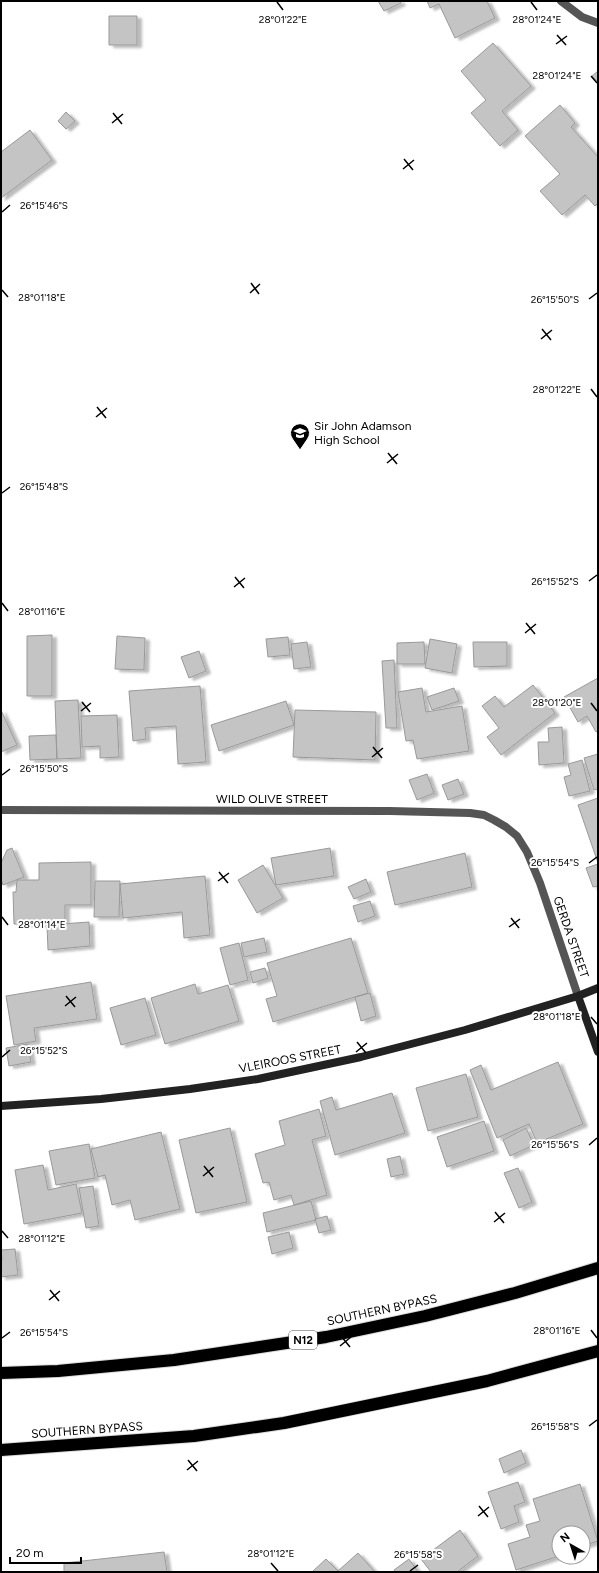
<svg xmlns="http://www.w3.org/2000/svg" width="599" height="1573" viewBox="0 0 599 1573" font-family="Figtree,sans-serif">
  <defs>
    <filter id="shadow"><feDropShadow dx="4.5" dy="2.5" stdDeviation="1" flood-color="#0004"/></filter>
  </defs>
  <rect width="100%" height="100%" fill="#fff"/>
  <path fill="#c4c4c4" stroke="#999" filter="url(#shadow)" d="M378 1H400L401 3 384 11Z
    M427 1H487L495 18 455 38 439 4 430 8Z
    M109 16H137V45H109Z
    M493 43 531 86 502 111 518 130 500 146 471 113 486 100 461 71Z
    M598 71V82L592 76Z
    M560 105 575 123 571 127 598 157V203L595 206 585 195 562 215 540 191 560 174 525 136Z
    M66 112 75 121 66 129 58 121Z
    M30 130 52 160 1 198V152Z
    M52 635V696H27V636Z
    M117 636 145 638 144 670 115 669Z
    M288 637 290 655 268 657 266 639Z
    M430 639 457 644 452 673 425 668Z
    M307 642 311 667 294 669 291 644Z
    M424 642 425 664H397V643Z
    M473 642H507V666L474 667Z
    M199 651 206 671 189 678 181 657Z
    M394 660 397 728H386L382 661Z
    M598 678V731L596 732 587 716 578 722 564 697Z
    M533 685 555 713 501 755 487 737 499 728 482 706 495 696 504 707Z
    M200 686 206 762 178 764 176 726 145 728 146 739 133 741 129 691Z
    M422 688 426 712 462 706 469 751 417 759 413 740 406 741 398 692Z
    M454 688 459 701 432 710 427 697Z
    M78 700 81 758 57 759 55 701Z
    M286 701 294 725 219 751 211 725Z
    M1 710 17 745 1 752Z
    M295 710 376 712 375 760 293 757Z
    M117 715 119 757 100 758V746L82 747 81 716Z
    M562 727 564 763 539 765 538 742H549L548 728Z
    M56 735 57 759 30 760 29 736Z
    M598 754V789L594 790 584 758Z
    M582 760 590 791 569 796 564 777 571 775 568 764Z
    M427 774 434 793 417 800 409 780Z
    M458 779 464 794 448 800 442 785Z
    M598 798V863L578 805Z
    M12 848 24 877 3 885 1 879V863L7 850Z
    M330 848 334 876 276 885 271 858Z
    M465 853 472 887 395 905 387 872Z
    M91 862V905H65V924H14L13 892H16L17 880H39V863Z
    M598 864V886L593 887 586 868Z
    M263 865 283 898 257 913 238 880Z
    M205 876 210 935 184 938 182 912 123 918 120 884Z
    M366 879 371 892 354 899 348 887Z
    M95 881H120L119 917H94Z
    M370 901 375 916 358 922 353 906Z
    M89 922 90 946 48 950 47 925Z
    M264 938 267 952 244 957 241 943Z
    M351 938 368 993 273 1022 266 999 277 996 267 963Z
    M239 943 248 980 230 985 220 948Z
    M265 968 268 978 253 983 250 972Z
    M91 982 97 1019 34 1028 36 1041 14 1045 6 996Z
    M195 984 198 994 228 985 239 1021 165 1044 151 998Z
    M370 993 376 1016 361 1021 355 997Z
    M145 998 156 1035 121 1045 110 1008Z
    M28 1044 31 1062 9 1066 6 1048Z
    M558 1062 583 1124 537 1143 529 1124 497 1138 470 1070 481 1065 491 1090Z
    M466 1074 478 1117 428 1131 416 1088Z
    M392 1093 405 1133 335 1155 320 1101 332 1097 336 1110Z
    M319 1109 326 1136 312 1140 327 1195 294 1205 291 1195 274 1200 269 1182 263 1183 255 1154 285 1145 279 1121Z
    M484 1121 494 1151 447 1167 437 1137Z
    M230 1128 247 1202 196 1213 179 1140Z
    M526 1128 534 1145 510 1156 503 1140Z
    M161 1132 180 1209 135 1220 130 1200 112 1205 105 1175 98 1177 91 1149Z
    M89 1144 95 1178 56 1185 49 1151Z
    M400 1156 404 1174 391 1177 387 1159Z
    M43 1165 48 1190 76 1184 82 1213 24 1224 15 1170Z
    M518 1168 532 1202 519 1208 504 1173Z
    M93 1186 99 1226 86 1228 79 1188Z
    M311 1201 316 1220 267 1232 263 1213Z
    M327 1216 331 1230 319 1233 315 1219Z
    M289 1232 293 1248 272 1254 268 1237Z
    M15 1249 18 1275 1 1277V1260H2L1 1250Z
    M521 1450 526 1463 504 1473 499 1459Z
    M518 1482 525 1502 514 1506 519 1522 501 1529 488 1492Z
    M580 1484 598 1541 583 1546V1533H559V1556L516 1570 508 1544 530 1537 526 1525 540 1521 533 1499Z
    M460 1530 478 1556 457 1572H431L421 1559Z
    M164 1552 167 1572H64V1563Z
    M358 1553 375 1572H312L326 1559 338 1571Z
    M409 1559 418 1572H395L394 1570Z"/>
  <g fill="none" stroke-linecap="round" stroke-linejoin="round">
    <defs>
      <path id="highway" d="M1 1373 58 1371 174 1360 326 1337 425 1316 515 1293 598 1268
        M1 1450 194 1436 284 1423 487 1381 598 1351"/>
    </defs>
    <use href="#highway" stroke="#dbdbdb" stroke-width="14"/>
    <path stroke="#555" stroke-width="8" d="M561 1 582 17 598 23
      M1 810 390 811 470 813 484 815 494 820 506 827 517 836 527 852 540 883 578 996"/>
    <path stroke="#222" stroke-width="8" d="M578 996 598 1052
      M1 1106 101 1099 190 1089 258 1079 361 1057 465 1030 578 996 598 988"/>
    <use href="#highway" stroke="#000" stroke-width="12"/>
  </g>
  <path fill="none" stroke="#000" stroke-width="1.5" d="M277 2 283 10M531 2 537 10M557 35 566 45M556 44 567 36M591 76 597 83M113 113 122 124M112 123 123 114M404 159 413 170M403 169 414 160M2 212 10 205M251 283 259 294M2 290 8 297M250 293 260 284M589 299 597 293M542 329 551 340M541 339 552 330M591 389 597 397M97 407 106 418M96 417 107 408M388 453 397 464M387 463 398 454M2 493 10 487M235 577 244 588M589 581 597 575M234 587 245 578M2 603 8 611M526 623 535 634M525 633 536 624M82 702 90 712M591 703 597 711M81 711 91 703M373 747 382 758M372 757 383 748M2 775 10 769M589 863 597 857M219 872 228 883M218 881 229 873M2 917 8 925M511 918 519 928M509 927 520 919M66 996 75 1007M65 1006 76 997M591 1017 597 1024M357 1042 366 1053M356 1052 367 1043M2 1057 10 1050M589 1145 597 1138M204 1166 213 1177M203 1176 214 1167M495 1212 504 1223M494 1222 505 1213M2 1231 8 1238M50 1290 59 1301M49 1300 60 1291M591 1330 597 1338M341 1336 350 1347M2 1338 10 1332M340 1346 351 1337M589 1426 597 1420M188 1460 197 1471M187 1470 198 1461M479 1506 488 1517M478 1516 489 1507M271 1563 278 1571M410 1571 418 1565"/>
  <defs>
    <symbol id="school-pin" viewBox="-11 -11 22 30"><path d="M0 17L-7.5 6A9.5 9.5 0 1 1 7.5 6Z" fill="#000" stroke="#fff"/><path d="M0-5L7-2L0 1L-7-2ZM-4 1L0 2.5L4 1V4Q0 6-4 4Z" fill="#fff"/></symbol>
  </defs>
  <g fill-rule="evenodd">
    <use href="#school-pin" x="289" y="422" width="22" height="30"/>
  </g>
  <g text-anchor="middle" stroke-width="4" stroke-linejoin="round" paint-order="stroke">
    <rect fill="#fff" stroke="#4c4c4c" stroke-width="1" x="289" y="1331" width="28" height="18" rx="3"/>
    <g font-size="11" font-weight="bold" fill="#000">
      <text x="303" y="1344">N12</text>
    </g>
    <g font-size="12" fill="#000" stroke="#fff" text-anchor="start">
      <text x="314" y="430">Sir John Adamson<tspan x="314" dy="14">High School</tspan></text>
    </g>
    <g font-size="12" fill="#000" stroke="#fff">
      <text x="272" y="803">WILD OLIVE STREET</text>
      <text transform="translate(571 937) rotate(71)" y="4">GERDA STREET</text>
      <text transform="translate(290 1059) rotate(-11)" y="4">VLEIROOS STREET</text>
      <text transform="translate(382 1310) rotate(-12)" y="4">SOUTHERN BYPASS</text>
      <text transform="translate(87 1430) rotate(-4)" y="4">SOUTHERN BYPASS</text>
    </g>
  </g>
  <g font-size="10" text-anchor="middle" fill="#000" stroke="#fff" stroke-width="4" stroke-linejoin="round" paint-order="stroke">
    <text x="283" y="23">28°01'22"E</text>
    <text x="537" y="23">28°01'24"E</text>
    <text x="557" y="79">28°01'24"E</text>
    <text x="44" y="209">26°15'46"S</text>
    <text x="42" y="301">28°01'18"E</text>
    <text x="555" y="303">26°15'50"S</text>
    <text x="557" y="393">28°01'22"E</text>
    <text x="44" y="490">26°15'48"S</text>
    <text x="555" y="585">26°15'52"S</text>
    <text x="42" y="615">28°01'16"E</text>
    <text x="557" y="706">28°01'20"E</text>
    <text x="44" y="772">26°15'50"S</text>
    <text x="555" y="866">26°15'54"S</text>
    <text x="42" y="928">28°01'14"E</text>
    <text x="557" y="1020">28°01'18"E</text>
    <text x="44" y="1054">26°15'52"S</text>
    <text x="555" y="1148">26°15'56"S</text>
    <text x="42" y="1242">28°01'12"E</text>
    <text x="557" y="1334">28°01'16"E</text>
    <text x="44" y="1336">26°15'54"S</text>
    <text x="555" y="1430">26°15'58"S</text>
    <text x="271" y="1557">28°01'12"E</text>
    <text x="418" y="1558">26°15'58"S</text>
  </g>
  <rect width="599" height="1573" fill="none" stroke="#000000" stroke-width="4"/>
  <g transform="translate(571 1545) rotate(321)"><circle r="19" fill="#ffffff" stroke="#999999"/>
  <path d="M0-3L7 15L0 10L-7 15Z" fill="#000000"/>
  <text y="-6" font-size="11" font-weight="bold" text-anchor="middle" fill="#000000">N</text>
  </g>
  <path d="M10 1557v6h71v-6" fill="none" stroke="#000000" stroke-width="2"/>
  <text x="16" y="1557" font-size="12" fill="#000000" stroke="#ffffff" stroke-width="3" paint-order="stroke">20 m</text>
</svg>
